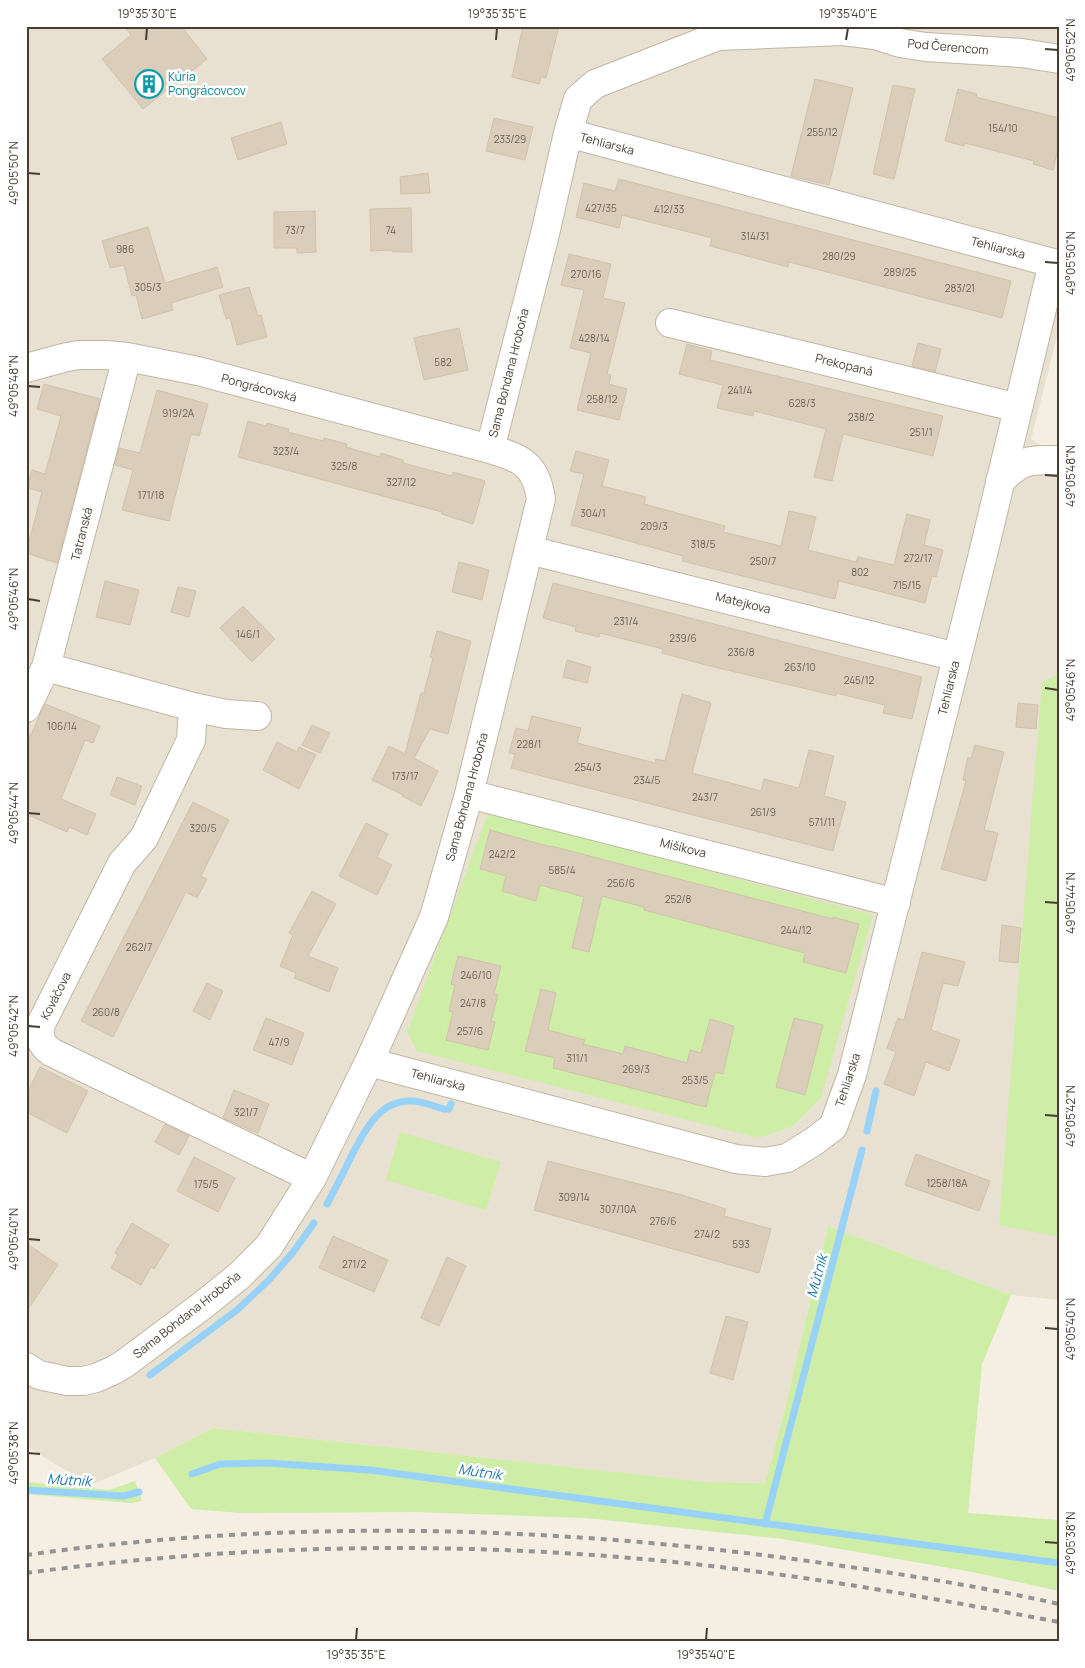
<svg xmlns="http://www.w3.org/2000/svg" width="1085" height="1668" viewBox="0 0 1085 1668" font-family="Manrope,sans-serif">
  <rect width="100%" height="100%" fill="#f4eee3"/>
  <path fill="#e8e0d1" d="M26 26H1059V328L1031 439 1059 458V1300L1011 1295 828 1226 785 1408 765 1483 707 1482 213 1428 155 1458 90 1485 26 1446Z"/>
  <path fill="#ceeda7" d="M1059 674V1237L999 1225 1042 682Z
    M488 813 873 915 821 1098 793 1126 758 1138 417 1051 407 1032Z
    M400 1132 501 1162 486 1210 386 1180Z
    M828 1226 1011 1295 982 1364 968 1513 1059 1520V1591L972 1572 783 1539 586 1518 415 1512 241 1513 191 1509 155 1458 213 1428 707 1482 765 1483 785 1408Z
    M135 1481 142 1501 131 1503 26 1494V1482L109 1490Z"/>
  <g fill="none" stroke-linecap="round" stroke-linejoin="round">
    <path stroke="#98d2f8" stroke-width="7" d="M867 1131 876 1091
      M327 1204C335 1189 343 1174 350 1159 363 1134 377 1101 410 1101 422 1101 433 1106 444 1109H449L451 1104
      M150 1375 237 1310 269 1280 294 1251 314 1223
      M192 1474 220 1464 268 1463 370 1470 1059 1563
      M26 1490 123 1496 139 1492
      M765 1524 862 1150"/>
  </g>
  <path fill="#dacdba" stroke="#d2c2aa" d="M124 26H181L207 59 143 109 102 59 131 35Z
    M523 26H559L546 78 541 77 539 84 512 77Z
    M815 79 853 88 829 185 791 176Z
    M893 85 915 89 894 179 873 174Z
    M958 89 977 94 976 97 1059 118V145L1053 170 1033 164 1034 161 965 143 964 146 945 141Z
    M494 118 533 127 525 160 486 151Z
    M281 122 287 144 238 160 231 138Z
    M428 173 430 193 401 194 400 177Z
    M619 179 1011 281 1002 318 789 262 788 267 710 246 712 238 622 215 619 228 576 217 584 183 615 191Z
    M411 208 412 252H393L392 250 371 251 370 209Z
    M315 211 316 252 297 253V248H274V212Z
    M148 227 165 283 217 267 223 287 171 303 173 310 142 319 136 295 132 296 124 265 110 268 102 241Z
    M569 254 611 264 603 298 625 303 607 374 611 375 609 384 627 389 619 420 577 410 591 353 570 348 584 290 561 285Z
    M249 287 258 316 261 315 267 337 237 345 230 318 226 319 219 295Z
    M459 328 468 370 424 380 414 338Z
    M918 343 941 349 935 372 912 366Z
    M687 344 712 351 710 360 943 416 933 456 843 434 832 481 814 477 826 429 754 411 753 416 717 408 723 385 679 374Z
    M44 384 100 399 57 563 26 553 42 492 27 488 32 470 45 474 61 416 37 409Z
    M157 390 208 404 199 436 191 434 169 521 122 510 133 470 115 465 119 448 140 453Z
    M248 421 266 426 267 423 277 426 289 429 288 432 323 441 324 438 347 444 346 447 380 457 381 453 403 460V463L452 476 453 472 485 481 473 524 442 514V512L238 457Z
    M576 451 609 460 602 486 646 497 644 504 725 526 723 532 781 546 789 511 816 517 808 550 856 562 858 557 894 565 907 514 930 520 924 545 943 550 936 577 932 576 925 603 839 581 835 599 682 561 683 556 571 525 584 474 570 471Z
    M459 562 489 570 482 600 452 592Z
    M105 581 139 590 130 625 96 617Z
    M553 583 922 677 912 719 883 713 885 705 836 693V696L706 665 662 653 663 649 600 633 599 637 575 631 576 627 543 618Z
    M178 587 196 591 189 617 171 612Z
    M243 606 275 639 252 662 220 628Z
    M437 631 471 641 448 734 430 729 414 758 438 771 421 806 402 796 403 795 372 780 389 746 405 754 421 693H424L433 658 430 657Z
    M567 660 591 667 587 683 563 677Z
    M682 694 711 703 692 773 761 791 764 779 799 788 809 750 834 756 824 796 846 802 833 851 511 768 515 754 509 753 516 728 528 731 532 716 581 728 577 743 655 763 656 759 665 761Z
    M1018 703 1038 705 1036 729 1016 727Z
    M45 704 100 726 93 743 85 740 61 799 96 814 87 835 69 827 67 832 26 814V745Z
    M312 725 330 733 320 753 302 745Z
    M277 742 297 752 299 747 316 755 299 789 263 770Z
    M975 745 1004 752 984 830 998 833 986 881 941 869 966 781 963 780 968 757 971 759Z
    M117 777 142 786 135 805 110 795Z
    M193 802 229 820 201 876 207 879 197 898 186 892 113 1037 81 1021Z
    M366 823 388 834 377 857 392 865 377 895 339 876Z
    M490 830 551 847V846L833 919V917L859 924 846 973 803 962 805 953 644 910V907L602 896 589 952 572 948 584 897 540 885 536 901 502 891 506 876 480 869Z
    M312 891 336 904 308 956 338 968 329 992 294 978 296 973 280 966 293 935 289 933Z
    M1002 925 1021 928 1018 963 999 961Z
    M922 952 965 962 958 986 943 983 931 1030 960 1040 949 1071 926 1062 914 1096 884 1084 896 1052 887 1048 898 1018 904 1020Z
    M458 956 501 966 494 994 498 995 491 1021 495 1022 488 1050 446 1040 453 1012 449 1011 455 985 451 984Z
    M207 983 223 991 210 1020 193 1011Z
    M541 989 556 993 548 1030 585 1040 583 1044 623 1054 625 1046 687 1063 690 1050 701 1053 710 1019 734 1026 723 1074 715 1072 706 1107 553 1068 555 1058 525 1051Z
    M266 1018 304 1033 292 1065 253 1050Z
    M794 1018 823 1025 805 1095 776 1087Z
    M40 1067 88 1091 67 1133 26 1112V1095Z
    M234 1090 269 1104 258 1133 223 1118Z
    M165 1124 189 1136 179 1155 155 1142Z
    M916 1154 990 1181 979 1211 905 1185Z
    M194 1157 235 1178 218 1212 177 1191Z
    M548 1161 682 1195 726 1209 724 1216 771 1229 759 1273 534 1210Z
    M132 1223 169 1245 154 1269 151 1267 141 1285 111 1268 118 1255 115 1253Z
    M333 1236 388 1260 374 1292 319 1268Z
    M26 1243 58 1265 26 1312Z
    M447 1257 466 1266 439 1326 421 1318Z
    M726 1316 748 1322 733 1380 710 1373Z"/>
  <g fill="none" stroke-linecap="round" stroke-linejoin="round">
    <defs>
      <path id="minor" d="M670 323 1018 408
        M26 368 67 357 79 355H106L127 357 198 371 490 449
        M1000 481C1023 459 1028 460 1059 460
        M529 550 957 657
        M46 667 193 707 226 714 257 716
        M193 707 191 740 144 838 122 863 40 1026C39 1039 41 1044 51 1052L312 1178
        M26 708 46 667 127 357
        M469 794 896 903
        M369 1062 736 1159 765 1162 787 1158 813 1142 833 1127 852 1075 983 554 1053 263 568 133
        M26 1367 39 1375 67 1381H83L96 1378 114 1370 124 1364 203 1305 239 1276 269 1246 312 1178 369 1062 434 917 469 794 541 499C536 464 521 458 490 449L545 234 568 133 578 99 595 84 718 36 843 31 875 35 900 43 926 47 1022 53 1059 59"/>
    </defs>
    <use href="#minor" stroke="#c0b6a5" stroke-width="30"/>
    <use href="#minor" stroke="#fff" stroke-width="28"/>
    <path stroke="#949494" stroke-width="4" stroke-dasharray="6 6" stroke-linecap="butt" d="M26 1555C297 1517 573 1526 843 1566 915 1576 987 1588 1059 1604
      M26 1573C247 1543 472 1540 693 1564 816 1577 937 1599 1059 1622"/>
  </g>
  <path fill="none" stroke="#463e33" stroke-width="2" d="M146 40 147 28M496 40 497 28M846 40 848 28M1045 49 1058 50M28 173 40 174M1045 262 1058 263M28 386 40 387M1045 475 1058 476M28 599 40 601M1045 688 1058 690M28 813 40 814M1045 902 1058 903M28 1026 40 1027M1045 1115 1058 1116M28 1239 40 1240M1045 1328 1058 1329M28 1453 40 1454M1045 1542 1058 1543M356 1640 357 1628M706 1640 707 1628"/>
  <defs>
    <symbol id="building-ring" viewBox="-11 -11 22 22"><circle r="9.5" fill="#fff" stroke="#0f9aa8" stroke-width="1.5"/><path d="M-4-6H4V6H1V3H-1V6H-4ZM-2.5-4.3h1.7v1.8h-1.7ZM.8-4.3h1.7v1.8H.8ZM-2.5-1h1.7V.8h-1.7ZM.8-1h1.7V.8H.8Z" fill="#0f9aa8"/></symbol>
  </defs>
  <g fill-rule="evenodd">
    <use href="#building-ring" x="133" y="68" width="32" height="32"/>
  </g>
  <g text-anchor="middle" stroke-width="5" stroke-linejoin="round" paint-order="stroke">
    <g font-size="10" fill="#6b6255">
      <text x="1003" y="132">154/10</text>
      <text x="822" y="136">255/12</text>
      <text x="510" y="143">233/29</text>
      <text x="601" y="212">427/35</text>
      <text x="669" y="213">412/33</text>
      <text x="295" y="234">73/7</text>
      <text x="391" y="234">74</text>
      <text x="755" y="240">314/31</text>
      <text x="125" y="253">986</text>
      <text x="839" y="260">280/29</text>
      <text x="900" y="276">289/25</text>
      <text x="586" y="278">270/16</text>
      <text x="148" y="291">305/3</text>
      <text x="960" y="292">283/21</text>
      <text x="594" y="342">428/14</text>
      <text x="443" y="366">582</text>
      <text x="740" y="394">241/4</text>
      <text x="602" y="403">258/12</text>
      <text x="802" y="407">628/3</text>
      <text x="178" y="417">919/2A</text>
      <text x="861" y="421">238/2</text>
      <text x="921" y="436">251/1</text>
      <text x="286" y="455">323/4</text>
      <text x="344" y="470">325/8</text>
      <text x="401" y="486">327/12</text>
      <text x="151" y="499">171/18</text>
      <text x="593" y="517">304/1</text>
      <text x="654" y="530">209/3</text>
      <text x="703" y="548">318/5</text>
      <text x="918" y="562">272/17</text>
      <text x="763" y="565">250/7</text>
      <text x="860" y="576">802</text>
      <text x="907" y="589">715/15</text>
      <text x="626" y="625">231/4</text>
      <text x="248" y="638">146/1</text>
      <text x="683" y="642">239/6</text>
      <text x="741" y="656">236/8</text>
      <text x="800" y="671">263/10</text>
      <text x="859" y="684">245/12</text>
      <text x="62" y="730">106/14</text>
      <text x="529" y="748">228/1</text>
      <text x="588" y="771">254/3</text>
      <text x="405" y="780">173/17</text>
      <text x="647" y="784">234/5</text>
      <text x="705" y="801">243/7</text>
      <text x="763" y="816">261/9</text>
      <text x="822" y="826">571/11</text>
      <text x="203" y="832">320/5</text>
      <text x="502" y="858">242/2</text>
      <text x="562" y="874">585/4</text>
      <text x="621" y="887">256/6</text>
      <text x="678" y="903">252/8</text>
      <text x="796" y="934">244/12</text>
      <text x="139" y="951">262/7</text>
      <text x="476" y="979">246/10</text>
      <text x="473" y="1007">247/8</text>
      <text x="106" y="1016">260/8</text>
      <text x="470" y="1035">257/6</text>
      <text x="279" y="1046">47/9</text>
      <text x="577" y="1062">311/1</text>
      <text x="636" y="1073">269/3</text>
      <text x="695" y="1084">253/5</text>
      <text x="246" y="1116">321/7</text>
      <text x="947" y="1187">1258/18A</text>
      <text x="206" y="1188">175/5</text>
      <text x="574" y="1201">309/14</text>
      <text x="618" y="1213">307/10A</text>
      <text x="663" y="1225">276/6</text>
      <text x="707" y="1238">274/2</text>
      <text x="741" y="1248">593</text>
      <text x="354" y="1268">271/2</text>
    </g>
    <g font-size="12" fill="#463e33" stroke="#fff">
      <text transform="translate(948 47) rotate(5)" y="4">Pod Čerencom</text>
      <text transform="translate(607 144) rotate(15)" y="4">Tehliarska</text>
      <text transform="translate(998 248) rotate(15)" y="4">Tehliarska</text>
      <text transform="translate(844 365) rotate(14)" y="4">Prekopaná</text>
      <text transform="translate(509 373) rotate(-76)" y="4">Sama Bohdana Hroboňa</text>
      <text transform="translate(259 388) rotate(15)" y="4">Pongrácovská</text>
      <text transform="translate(82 534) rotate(-76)" y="4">Tatranská</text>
      <text transform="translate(743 603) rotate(14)" y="4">Matejkova</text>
      <text transform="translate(949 688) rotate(-76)" y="4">Tehliarska</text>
      <text transform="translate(467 797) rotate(-75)" y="4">Sama Bohdana Hroboňa</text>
      <text transform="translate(683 848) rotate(14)" y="4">Mišíkova</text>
      <text transform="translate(56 996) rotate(-63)" y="4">Kováčova</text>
      <text transform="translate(438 1080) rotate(15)" y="4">Tehliarska</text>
      <text transform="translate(848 1080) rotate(-72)" y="4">Tehliarska</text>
      <text transform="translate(187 1315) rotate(-38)" y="4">Sama Bohdana Hroboňa</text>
    </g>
    <g font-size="12" fill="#0d838f" stroke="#fff" text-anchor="start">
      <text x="168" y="81">Kúria<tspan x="168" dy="14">Pongrácovcov</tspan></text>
    </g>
    <g font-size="14" font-style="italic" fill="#2078b4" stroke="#fff">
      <text transform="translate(817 1276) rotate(-75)" y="5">Mútnik</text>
      <text transform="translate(480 1472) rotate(8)" y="5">Mútnik</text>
      <text transform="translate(69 1480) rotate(3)" y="5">Mútnik</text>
    </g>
  </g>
  <rect width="1085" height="1668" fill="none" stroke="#ffffff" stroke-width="55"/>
  <rect x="28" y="28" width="1030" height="1612" fill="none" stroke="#463e33" stroke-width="2"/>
  <g font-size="12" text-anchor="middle" fill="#463e33">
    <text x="147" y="18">19°35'30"E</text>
    <text x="497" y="18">19°35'35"E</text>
    <text x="848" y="18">19°35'40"E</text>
    <text transform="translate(1071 50) rotate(-90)" y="4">49°05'52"N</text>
    <text transform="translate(14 173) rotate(-90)" y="4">49°05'50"N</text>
    <text transform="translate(1071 263) rotate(-90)" y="4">49°05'50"N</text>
    <text transform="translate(14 386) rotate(-90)" y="4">49°05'48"N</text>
    <text transform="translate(1071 476) rotate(-90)" y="4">49°05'48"N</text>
    <text transform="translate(14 599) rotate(-90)" y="4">49°05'46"N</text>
    <text transform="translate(1071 690) rotate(-90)" y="4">49°05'46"N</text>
    <text transform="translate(14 813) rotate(-90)" y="4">49°05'44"N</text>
    <text transform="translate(1071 903) rotate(-90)" y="4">49°05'44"N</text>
    <text transform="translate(14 1026) rotate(-90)" y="4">49°05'42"N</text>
    <text transform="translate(1071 1116) rotate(-90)" y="4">49°05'42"N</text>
    <text transform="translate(14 1239) rotate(-90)" y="4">49°05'40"N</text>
    <text transform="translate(1071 1329) rotate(-90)" y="4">49°05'40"N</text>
    <text transform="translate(14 1453) rotate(-90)" y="4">49°05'38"N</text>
    <text transform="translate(1071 1543) rotate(-90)" y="4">49°05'38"N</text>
    <text x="356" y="1659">19°35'35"E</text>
    <text x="706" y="1659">19°35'40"E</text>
  </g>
</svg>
